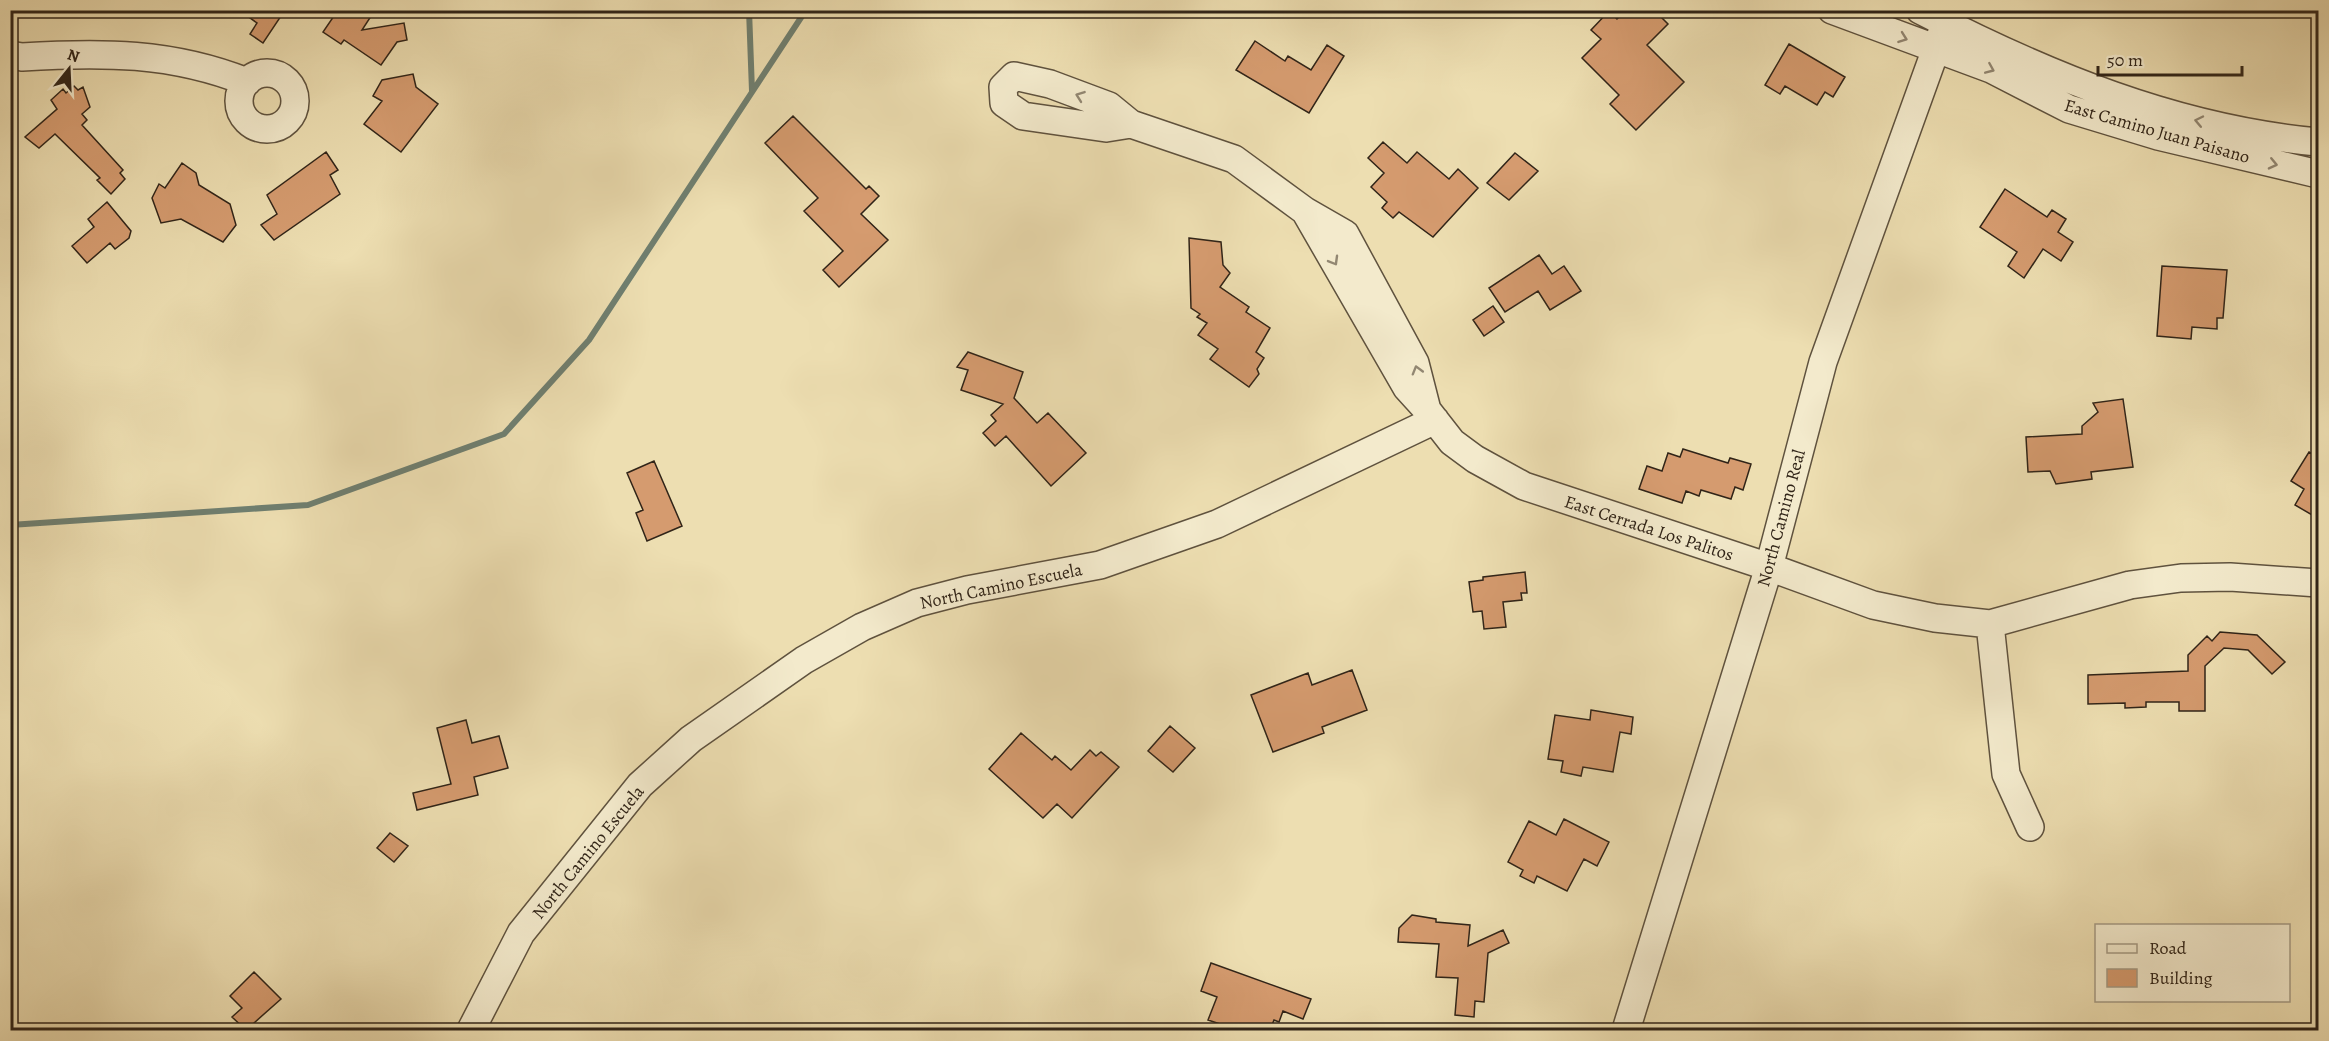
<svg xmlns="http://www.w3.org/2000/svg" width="2329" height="1041" viewBox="0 0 2329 1041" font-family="Alegreya,serif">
  <rect width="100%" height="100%" fill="#eddeb1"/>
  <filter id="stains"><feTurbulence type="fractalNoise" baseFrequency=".00333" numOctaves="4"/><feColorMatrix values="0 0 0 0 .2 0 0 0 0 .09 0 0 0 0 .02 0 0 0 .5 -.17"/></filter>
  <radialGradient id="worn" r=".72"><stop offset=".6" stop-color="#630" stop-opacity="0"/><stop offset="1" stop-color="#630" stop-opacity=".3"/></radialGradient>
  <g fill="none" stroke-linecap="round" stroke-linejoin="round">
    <path stroke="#6f7f70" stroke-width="6" d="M749 10 752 91
      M10 525 308 505 504 434 589 340 806 10"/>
  </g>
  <path fill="#d59b6f" stroke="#302418" stroke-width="1.5" d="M239 10H285L263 43 250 34 257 23Z
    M338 10H375L362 30 404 23 407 40 397 42 381 65 344 40 341 44 323 32Z
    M1626 10H1654L1668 24 1647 45 1684 82 1636 130 1610 104 1619 95 1582 58 1601 39 1591 30 1609 11 1617 19Z
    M1255 41 1285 61 1288 56 1311 70 1327 45 1344 56 1309 113 1236 70Z
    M1789 44 1845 77 1833 97 1825 92 1817 105 1785 86 1780 94 1765 85Z
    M413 74 416 87 438 104 401 152 364 124 382 101 373 96 382 80Z
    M74 86 78 90 83 87 90 107 82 114 87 120 82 125 123 170 120 173 125 179 111 194 97 180 100 178 55 134 39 148 25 137 57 109 51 100 63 89 66 93Z
    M793 116 866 189 869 186 879 196 861 214 888 240 839 287 823 270 843 251 804 211 818 198 765 143Z
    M1383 142 1407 163 1417 152 1449 179 1458 169 1478 188 1433 237 1399 212 1393 218 1382 208 1387 202 1371 187 1384 173 1368 158Z
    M326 152 338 170 330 175 340 194 274 240 261 225 277 214 267 195Z
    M1515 153 1538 171 1509 200 1487 183Z
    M182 163 196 173 199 185 230 204 236 225 223 242 181 219 161 223 152 198 159 184 165 188Z
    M2005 189 2047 217 2052 210 2066 219 2058 232 2073 242 2061 261 2043 249 2024 278 2008 266 2017 252 1980 227Z
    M107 202 131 231 129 238 115 249 110 243 87 263 72 246 94 227 88 219Z
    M1189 238 1221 242 1223 265 1230 273 1220 287 1249 307 1246 312 1270 328 1256 352 1264 358 1257 369 1259 374 1249 387 1210 359 1218 349 1198 335 1207 323 1197 317 1200 314 1191 308Z
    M1539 255 1552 274 1564 266 1581 291 1550 310 1538 291 1505 312 1489 288Z
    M2162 266 2227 270 2223 318H2217V329L2192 327 2191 339 2157 336Z
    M1493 306 1504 322 1484 336 1473 320Z
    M968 352 1023 372 1014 398 1037 423 1048 413 1086 453 1051 486 1006 436 995 446 983 433 996 421 991 415 1003 404 961 390 968 370 957 367Z
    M2123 399 2133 467 2091 472 2092 479 2056 484 2050 471 2028 472 2026 437 2082 434V426L2098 412 2093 403Z
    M1683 449 1728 463 1730 458 1751 464 1743 490 1735 487 1731 499 1701 490 1699 496 1686 491 1682 503 1639 489 1647 466 1662 471 1668 453 1680 457Z
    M2309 452 2319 458V519L2295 505 2304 489 2291 481Z
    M654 461 682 526 647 541 636 513 643 510 627 473Z
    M1525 572 1527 593H1521L1522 600 1503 602 1506 627 1484 629 1482 611 1473 612 1469 582 1483 580V577Z
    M2220 632 2257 635 2285 662 2272 674 2248 650 2224 648 2205 666V711H2179V702H2146V707L2125 708V703L2088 704V675L2188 671V655L2207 636 2212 641Z
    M1352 670 1367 710 1322 727 1324 733 1273 752 1251 695 1308 673 1312 685Z
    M1591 710 1633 717 1631 734 1620 732 1613 772 1583 767 1581 776 1561 772 1563 761 1548 759 1555 715 1590 720Z
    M466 720 472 743 499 736 508 768 474 777 478 795 417 810 413 793 451 784 437 728Z
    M1170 726 1195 748 1173 772 1148 751Z
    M1021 733 1052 760 1055 756 1071 770 1090 750 1096 756 1101 752 1119 767 1072 818 1057 804 1043 818 989 769Z
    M1564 819 1609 842 1597 866 1584 859 1567 891 1537 876 1534 883 1520 876 1523 870 1508 862 1529 821 1556 835Z
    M390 833 408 846 394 862 377 848Z
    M1412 915 1436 919V922L1470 925 1468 946 1503 930 1509 943 1488 953 1484 1002 1475 1001 1474 1017 1455 1015 1458 978 1436 977 1439 944 1398 942 1399 928Z
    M1211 963 1311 999 1303 1019 1283 1011 1279 1022 1274 1020 1270 1030H1238L1208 1020 1217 997 1201 991Z
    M254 972 281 999 246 1030 232 1017 242 1008 230 996Z"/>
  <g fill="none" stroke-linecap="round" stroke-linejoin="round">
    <defs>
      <path id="minor" d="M1832 10 1991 69 2069 109 2158 136 2318 174
        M1920 10C2046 75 2176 129 2318 142
        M10 55 22 57C101 52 172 52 247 82
        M239 101a28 28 0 1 1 56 0a28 28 0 1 1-56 0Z
        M1131 124 1106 128 1023 116 1004 103 1003 87 1014 76 1050 84 1109 106 1131 124 1234 159 1305 211 1345 234 1415 363 1427 410 1407 388 1305 211
        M1427 410 1452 442 1475 459 1524 486 1769 567 1873 605 1935 618 1990 624 2130 585 2181 578 2230 577 2318 583
        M1990 624 2006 774 2030 827
        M471 1030 521 933 640 785 691 739 804 660 862 627 917 603 967 590 1100 565 1217 524 1435 420
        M1626 1030 1769 567 1823 362 1950 10"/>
    </defs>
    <use href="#minor" stroke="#5f523e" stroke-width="30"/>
    <use href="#minor" stroke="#f3eacc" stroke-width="27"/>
  </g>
  <defs><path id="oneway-chevron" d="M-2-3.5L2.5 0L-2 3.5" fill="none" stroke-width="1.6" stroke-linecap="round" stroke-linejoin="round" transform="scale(1.5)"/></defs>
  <g stroke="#928772">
    <use href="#oneway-chevron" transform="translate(1903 38) rotate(20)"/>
    <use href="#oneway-chevron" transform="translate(1990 69) rotate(23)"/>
    <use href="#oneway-chevron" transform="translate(1080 96) rotate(-160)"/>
    <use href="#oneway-chevron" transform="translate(2199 121) rotate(-168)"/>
    <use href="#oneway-chevron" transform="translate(2273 164) rotate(13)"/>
    <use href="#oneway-chevron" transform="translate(1334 261) rotate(60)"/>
    <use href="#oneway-chevron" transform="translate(1417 370) rotate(-106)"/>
  </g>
  <g text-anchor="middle" stroke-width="5" stroke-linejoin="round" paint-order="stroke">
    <g font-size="18" fill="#302418" stroke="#f3eacc">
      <text transform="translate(2157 131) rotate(16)" y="6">East Camino Juan Paisano</text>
      <text transform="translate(1781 518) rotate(-75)" y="6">North Camino Real</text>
      <text transform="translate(1649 528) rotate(18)" y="6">East Cerrada Los Palitos</text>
      <text transform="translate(1001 586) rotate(-12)" y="6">North Camino Escuela</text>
      <text transform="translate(588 852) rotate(-51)" y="6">North Camino Escuela</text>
    </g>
  </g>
  <rect width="2329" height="1041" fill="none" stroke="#eddeb1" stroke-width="36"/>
  <rect x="12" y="12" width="2305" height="1017" fill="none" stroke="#302418" stroke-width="3"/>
  <rect x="18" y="18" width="2293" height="1005" fill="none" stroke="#302418" stroke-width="1.5"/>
  <rect x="2095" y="924" width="195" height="78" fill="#f3eacc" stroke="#a59b84" stroke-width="1.5"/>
  <rect x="2107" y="944" width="30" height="9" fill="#f3eacc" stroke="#a59b84" stroke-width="1.5"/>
  <text x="2149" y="954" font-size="18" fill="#302418">Road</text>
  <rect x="2107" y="969" width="30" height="18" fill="#d59b6f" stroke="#a59b84" stroke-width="1.5"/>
  <text x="2149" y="984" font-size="18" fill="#302418">Building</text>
  <g transform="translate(69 69) rotate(18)" stroke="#f3eacc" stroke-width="4.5" paint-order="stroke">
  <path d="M0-4.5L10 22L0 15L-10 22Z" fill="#302418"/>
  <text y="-9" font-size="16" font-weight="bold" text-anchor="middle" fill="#302418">N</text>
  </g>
  <path d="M2098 66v9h144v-9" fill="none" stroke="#302418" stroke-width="3"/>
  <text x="2107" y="66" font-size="18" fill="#302418" stroke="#f3eacc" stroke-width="4.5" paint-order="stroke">50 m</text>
  <rect width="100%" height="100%" filter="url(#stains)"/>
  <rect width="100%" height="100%" fill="url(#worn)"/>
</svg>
